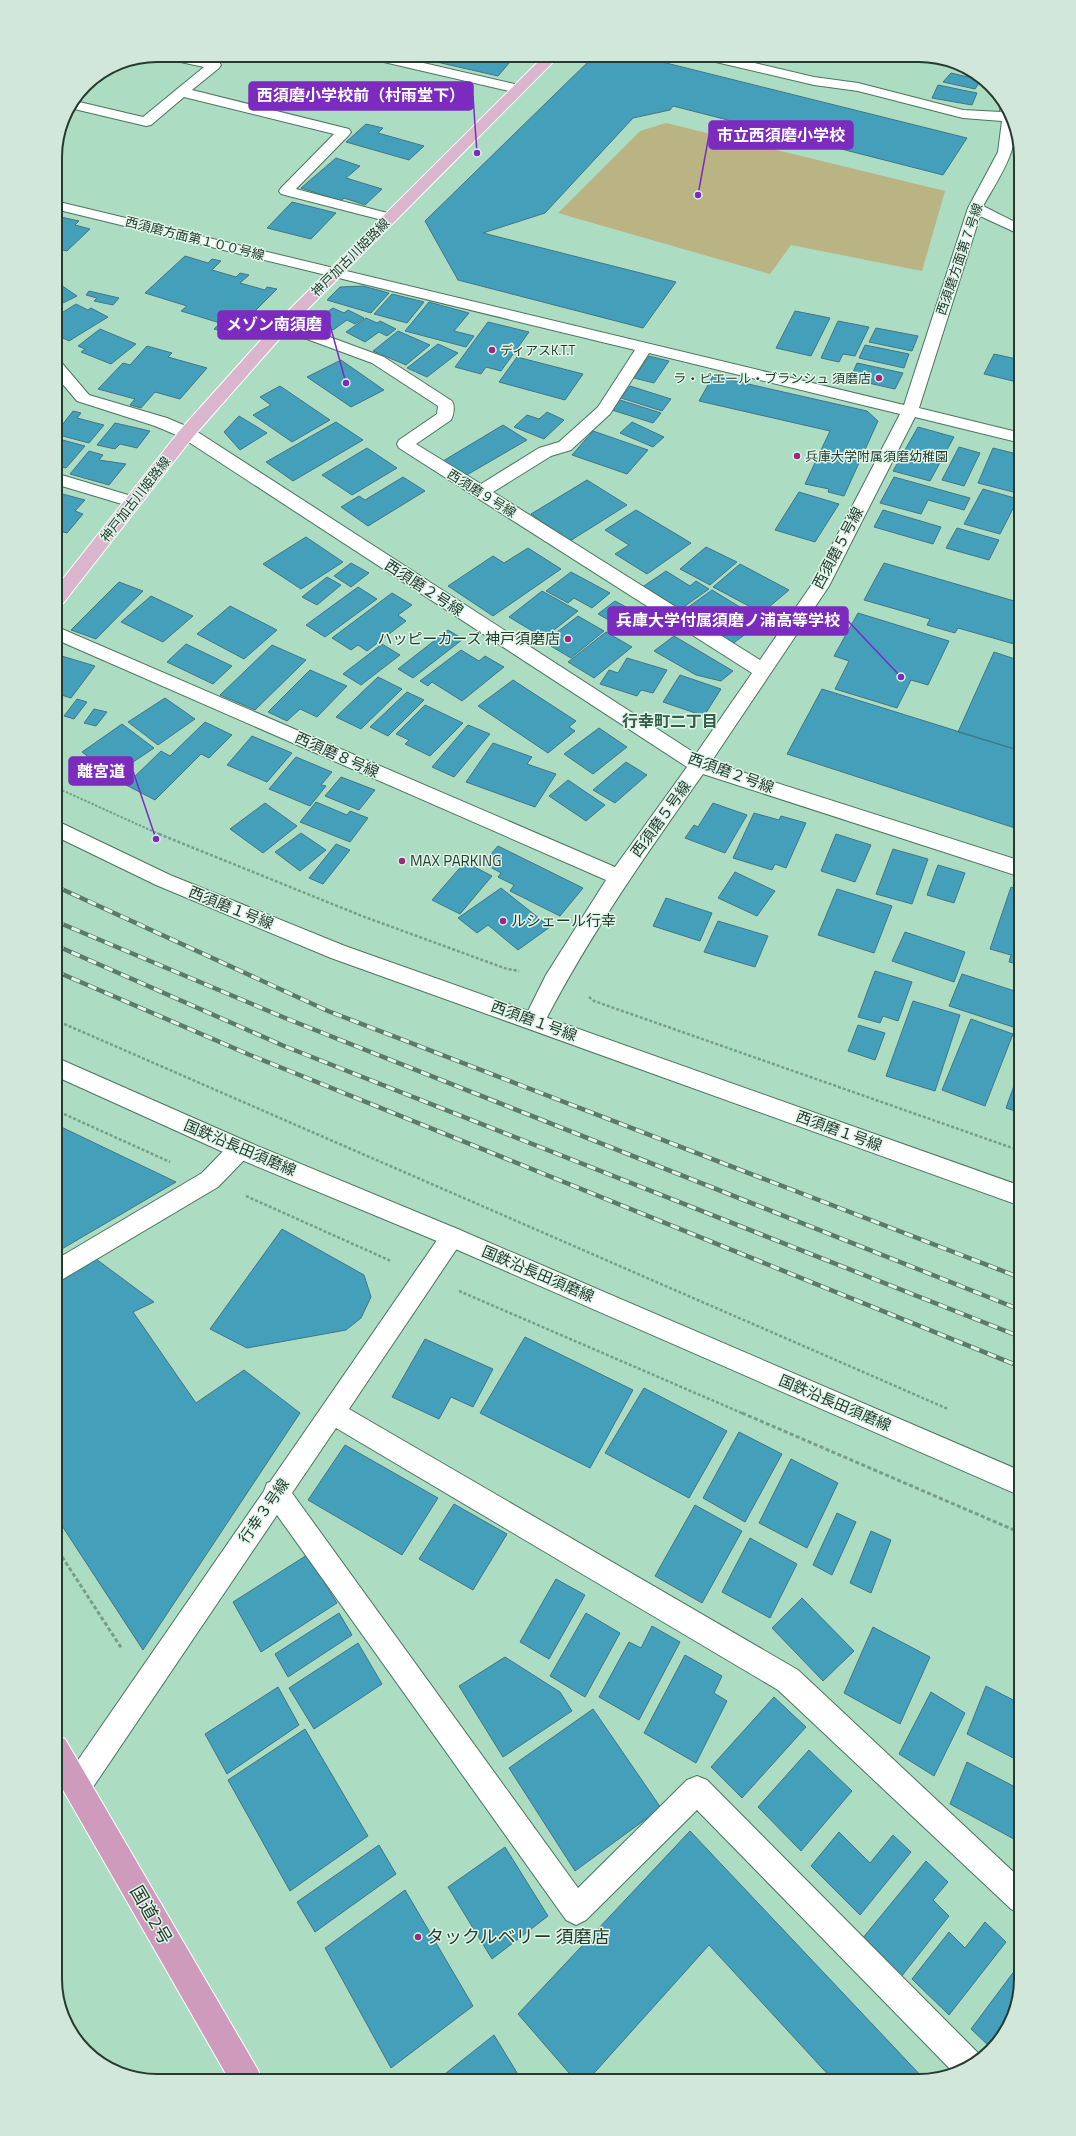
<svg xmlns="http://www.w3.org/2000/svg" width="1076" height="2136" viewBox="0 0 1076 2136" font-family="'Titillium Web','Noto Sans JP',sans-serif">
  <rect width="100%" height="100%" fill="#acdcc2"/>
  <path fill="#bab383" d="M900 55H926L955 66Z
    M666 123 945 191 922 271 791 245 770 274 558 213 640 131Z"/>
  <path fill="#449fbb" stroke="#427687" d="M433 55H516L498 76 428 60Z
    M618 55H634L967 138 943 175 673 106 670 110 633 118 545 213 483 233 676 282 643 328 458 280 425 221 591 59Z
    M951 73 981 80 975 89 943 82Z
    M938 85 977 93 972 105 932 98Z
    M366 124 383 128 378 133 424 146 409 160 346 142Z
    M336 158 360 166 346 178 382 189 365 205 344 198 341 201 301 188Z
    M292 202 336 213 311 239 267 228Z
    M61 217 79 221 75 225 90 229 67 251 55 248V222Z
    M185 256 208 263 212 259 221 261 212 270 236 277 240 273 249 275 240 283 265 290 267 287 277 289 232 334 214 329 220 323 181 311 187 306 145 293Z
    M55 281 77 296 55 307Z
    M363 286 389 293 371 313 327 300 340 287Z
    M89 291 119 298 113 305 94 301 97 298 86 295Z
    M392 294 424 302 407 323 374 314Z
    M429 302 469 313 454 331 474 336 466 347 405 331Z
    M76 304 88 310 91 308 108 317 69 341 55 334V317Z
    M333 308 344 313 348 310 364 318 355 324 347 320 333 330 314 321Z
    M795 311 830 318 811 356 776 348Z
    M366 318 377 323 380 321 396 329 387 336 379 332 365 342 346 332Z
    M838 321 869 327 855 356 843 354 839 362 821 358Z
    M488 322 529 332 501 371 486 367 481 374 455 367Z
    M876 328 918 336 912 351 869 342Z
    M100 329 136 344 111 364 81 352 85 349 78 346Z
    M398 331 430 345 406 365 373 351Z
    M438 344 458 353 427 377 407 368Z
    M865 345 909 354 904 368 859 358Z
    M147 346 172 353 168 357 207 368 180 399 155 392 141 408 130 405 135 399 98 389 123 363 130 365Z
    M994 354 1021 360V383L984 374Z
    M649 356 669 361 654 383 634 378Z
    M517 357 583 374 565 400 499 382Z
    M341 360 384 390 351 407 307 377Z
    M857 363 903 373 895 389 850 379Z
    M713 376 867 411 878 421 844 496 828 492 829 489 805 484 830 431 699 401Z
    M280 386 330 420 292 442 253 415 271 405 260 397Z
    M630 386 671 399 662 411 621 398Z
    M620 400 661 413 653 423 612 410Z
    M73 411 81 413 77 418 104 425 89 443 55 434Z
    M547 412 564 420 544 439 514 427 527 415 539 419Z
    M239 416 267 433 240 450 224 432Z
    M336 422 363 440 293 481 266 462Z
    M632 422 664 437 653 447 620 433Z
    M115 423 150 431 137 448 120 444 115 449 97 445Z
    M503 425 527 440 465 476 443 461Z
    M918 427 954 437 930 481 893 471Z
    M593 431 648 450 627 474 572 455Z
    M55 438 85 446 66 468 55 465Z
    M959 447 980 453 964 486 942 480Z
    M367 448 397 468 352 495 322 475Z
    M993 448 1021 455V494L978 483Z
    M89 451 103 455 99 460 126 464 109 485 70 474Z
    M403 477 425 491 368 526 341 507 359 496 365 500Z
    M894 477 970 498 964 510 928 500 921 514 880 503Z
    M587 480 627 505 570 541 531 514Z
    M983 489 1018 499 1000 534 964 524Z
    M55 492 85 500 75 511 83 514 67 533 55 530Z
    M799 492 839 504 815 542 775 530Z
    M636 510 691 543 647 574 615 554 629 545 605 530Z
    M883 510 941 527 933 544 874 527Z
    M957 528 999 540 989 560 946 548Z
    M306 537 343 562 301 589 263 564Z
    M706 547 737 562 710 585 680 569Z
    M528 548 561 569 493 616 448 586 493 556 504 563Z
    M351 563 369 573 351 587 334 576Z
    M884 563 1021 603V646L958 628 955 633 927 625 930 619 864 600Z
    M740 564 789 590 762 613 713 587Z
    M666 571 690 586 696 581 709 589 678 611 641 588Z
    M571 572 610 593 592 608 574 598 568 603 546 591Z
    M327 577 341 585 317 605 302 597Z
    M119 582 143 591 96 639 71 630Z
    M358 587 377 599 325 637 306 625Z
    M712 590 763 621 731 645 680 613Z
    M542 591 578 611 544 638 509 617Z
    M392 593 412 605 398 615 406 621 367 651 358 645 351 650 332 638Z
    M151 596 193 616 163 642 121 622Z
    M615 601 650 620 634 634 598 614Z
    M230 606 277 630 244 659 197 634Z
    M858 613 949 641 928 685 911 680 897 708 835 689 849 661 834 656Z
    M578 616 604 631 571 658 544 642Z
    M448 630 463 639 413 678 398 669Z
    M606 632 632 647 594 678 568 662Z
    M674 636 733 671 721 681 696 675 654 651Z
    M186 644 232 666 213 684 167 662Z
    M382 644 400 655 361 685 343 674Z
    M272 645 306 660 255 710 220 695Z
    M461 650 479 661 485 656 504 667 462 701 432 682 428 686 420 681Z
    M994 652 1021 661V751L958 732Z
    M55 654 95 666 71 698 55 693Z
    M627 658 667 670 653 693 641 690 637 696 600 684 609 670 618 673Z
    M310 670 347 686 317 717 300 709 287 721 268 712Z
    M680 675 721 689 704 716 663 702Z
    M378 677 402 689 361 729 336 717Z
    M513 680 576 721 569 727 575 731 548 753 478 706Z
    M822 689 1021 751V830L787 754Z
    M407 692 424 700 388 736 370 727Z
    M165 698 195 719 158 745 128 722Z
    M77 699 87 702 74 719 64 716Z
    M425 705 463 723 430 756 405 744 409 740 396 734Z
    M94 709 107 712 96 726 84 723Z
    M205 722 232 735 209 758 201 754 155 800 126 785 161 751 170 756Z
    M122 724 154 748 105 781 98 775 106 770 82 752Z
    M468 725 490 734 454 777 432 767Z
    M599 728 627 747 593 774 564 754Z
    M252 736 292 753 267 782 227 765Z
    M493 743 532 757 527 764 556 774 535 807 466 782Z
    M296 757 332 772 321 785 326 786 310 806 269 789Z
    M626 762 647 775 615 803 593 790Z
    M341 777 375 790 359 810 325 796Z
    M568 780 605 805 586 821 549 796Z
    M316 802 347 815 350 811 368 818 350 842 300 822Z
    M265 803 297 826 263 853 230 829Z
    M713 803 747 815 725 853 685 838 694 825 698 827Z
    M754 813 779 820 781 816 806 823 786 868 775 864 772 870 733 858Z
    M301 833 326 850 300 871 275 852Z
    M836 834 871 845 855 882 821 871Z
    M336 844 350 850 323 884 309 878Z
    M498 846 583 888 560 916 510 891 514 885 498 877 501 873 483 863Z
    M893 849 928 859 912 904 876 894Z
    M465 862 492 876 460 914 432 900Z
    M938 865 965 873 954 903 927 895Z
    M735 872 775 891 757 916 718 898Z
    M1011 887 1021 890V965L1009 962 1011 955 990 949Z
    M501 888 550 927 518 950 488 925 477 933 458 918Z
    M837 889 892 906 874 953 818 935Z
    M666 898 712 913 700 941 653 926Z
    M718 921 768 936 755 967 704 952Z
    M905 932 965 952 954 982 892 961Z
    M875 971 912 982 898 1021 883 1016 880 1023 858 1017Z
    M962 974 1021 993V1003L1013 1027 949 1006Z
    M913 1001 960 1015 935 1091 886 1076Z
    M971 1019 1013 1034 985 1106 942 1090Z
    M858 1025 885 1033 875 1060 848 1051Z
    M1021 1066V1113L1006 1108Z
    M55 1124 176 1182 55 1253Z
    M282 1229 364 1275 371 1297 361 1318 346 1330 247 1348 210 1329Z
    M96 1259 154 1302 133 1312 196 1403 244 1370 300 1413 143 1650 55 1515V1285Z
    M525 1337 633 1390 590 1468 480 1413Z
    M425 1339 493 1369 473 1407 451 1397 439 1419 392 1397Z
    M644 1388 727 1431 689 1498 605 1453Z
    M739 1432 782 1454 745 1522 703 1498Z
    M345 1445 438 1498 402 1555 308 1500Z
    M791 1459 838 1483 807 1548 759 1523Z
    M454 1504 507 1534 473 1590 419 1559Z
    M695 1505 742 1531 702 1603 655 1576Z
    M837 1513 856 1522 832 1575 813 1565Z
    M871 1531 891 1540 871 1593 850 1583Z
    M750 1538 797 1564 770 1618 722 1592Z
    M307 1555 337 1603 261 1652 233 1602Z
    M556 1579 585 1595 549 1659 520 1642Z
    M802 1598 854 1651 823 1681 772 1628Z
    M339 1613 352 1635 288 1677 275 1654Z
    M586 1613 620 1633 585 1697 550 1676Z
    M652 1626 680 1642 639 1720 599 1697 629 1642 641 1648Z
    M873 1627 930 1657 900 1724 844 1693Z
    M358 1643 382 1684 314 1729 289 1688Z
    M685 1655 722 1676 714 1693 727 1701 696 1763 644 1733Z
    M505 1657 560 1692 572 1711 503 1757 459 1686Z
    M986 1686 1021 1704V1762L967 1734Z
    M278 1687 299 1725 227 1774 205 1734Z
    M931 1692 965 1713 934 1776 899 1754Z
    M774 1697 806 1727 742 1798 711 1767Z
    M593 1709 661 1808 575 1871 509 1768Z
    M305 1729 368 1836 290 1891 228 1780Z
    M809 1750 852 1791 801 1851 758 1807Z
    M967 1762 1021 1790V1843L950 1804Z
    M690 1831 925 2080 834 2081 709 1945 587 2081H576L518 2014Z
    M839 1832 870 1863 893 1835 911 1852 860 1915 811 1866Z
    M379 1845 396 1874 315 1932 297 1902Z
    M505 1847 548 1916 492 1959 448 1887Z
    M926 1861 948 1882 933 1900 949 1916 901 1977 862 1939Z
    M405 1890 473 2006 391 2068 325 1948Z
    M985 1922 1006 1942 949 2015 912 1979 949 1932 965 1948Z
    M1021 1962V1979L1004 2036 990 2047 971 2029Z
    M494 2035 522 2081H436Z"/>
  <g fill="none" stroke-linecap="round" stroke-linejoin="round">
    <defs>
      <path id="minor" d="M160 55H186L219 62 221 65 219 68 192 90 349 129 351 132 349 135 296 189 395 215 397 218 395 221 390 222 281 194 279 191 281 188 334 134 184 97 151 125 146 126 70 108 75 101 143 117 204 67 162 58Z
        M364 55H389L523 86 525 89 518 93 371 59Z
        M696 55H721L814 77 858 83 963 110 1001 112 1000 110 1004 107C1007 110 1012 115 1013 119 1023 145 995 184 983 206L1021 225V235L980 216 919 408 1021 433V443L915 417 829 586 711 762 1021 861V877L703 774C645 856 588 937 542 1027L534 1030 526 1027 523 1021 546 975 606 880 55 639V626L615 867 687 767 181 437 155 426 77 401 55 375V360L61 362 89 395 167 418 193 429 696 754 752 673 399 448 397 444 399 440 437 414 438 406 372 363 277 328 275 325 277 322H289L384 357 452 401C455 406 454 414 451 420L416 444 481 484 539 448 559 442 598 407 635 350 55 209V201L904 405 968 208 998 152 1002 121 963 118 858 91 814 85 703 59ZM649 353 900 414 812 584 760 660 493 492 551 456 571 450 610 414Z
        M55 473 138 498 141 502 138 506 132 507 55 484Z
        M240 1139 248 1142 251 1149 248 1156 218 1187 63 1279 55 1282V1260L202 1173 232 1142Z
        M452 1227 460 1230 464 1237 460 1244 349 1409 798 1670 1021 1879V1914L1011 1909 778 1690 336 1428 292 1493 578 1888 687 1780 697 1776 707 1780 979 2054 958 2073 955 2074 697 1810 586 1920 576 1925 566 1920 277 1515 87 1796 77 1800 67 1796 63 1786 67 1776 264 1491 267 1483 270 1482 444 1230Z"/>
      <path id="tertiary" d="M55 820 170 875 345 946 1021 1186V1206L331 958 156 885 55 836Z
        M55 1057 248 1142 460 1230 1021 1471V1496L444 1244 232 1156 55 1076Z"/>
      <path id="primary" d="M545 55H560L289 328 193 437 61 606 55 608V589L181 429 277 322Z"/>
      <path id="trunk" d="M55 1735 65 1739 258 2070 262 2081H230L55 1776Z"/>
    </defs>
    <use href="#minor" stroke="#49755e" stroke-width="2"/>
    <use href="#tertiary" stroke="#49755e" stroke-width="2"/>
    <use href="#primary" stroke="#fff" stroke-width="2"/>
    <use href="#trunk" stroke="#fff" stroke-width="2"/>
    <path stroke="#789e89" stroke-width="2" stroke-dasharray="2.5 1.5" stroke-linecap="butt" d="M55 787 161 835"/>
    <path stroke="#789e89" stroke-width="2.5" stroke-dasharray="3 2" stroke-linecap="butt" d="M159 834 362 916 507 969 519 971
      M589 997 594 1001 1021 1151
      M55 1020 948 1409
      M55 1110 170 1162
      M246 1196 391 1261
      M459 1291 744 1414"/>
    <path stroke="#789e89" stroke-width="3" stroke-dasharray="4 2.5" stroke-linecap="butt" d="M742 1413 1021 1533
      M55 1546 122 1649"/>
    <use href="#minor" fill="#fff" fill-rule="evenodd"/>
    <use href="#tertiary" fill="#fff" fill-rule="evenodd"/>
    <use href="#primary" fill="#dbb4cd" fill-rule="evenodd"/>
    <use href="#trunk" fill="#cf9bbc" fill-rule="evenodd"/>
    <defs>
      <path id="rail" d="M55 886 328 1011 1021 1278
        M55 921 290 1020 1021 1310
        M55 945 284 1046 1021 1337
        M55 971 250 1055 1021 1367"/>
    </defs>
    <use href="#rail" stroke="#5b7a69" stroke-width="4.5"/>
    <use href="#rail" stroke="#dff6e9" stroke-width="3" stroke-dasharray="9" stroke-linecap="butt"/>
  </g>
  <g fill="#9e267e" stroke="#dff6e9" stroke-width="1.5">
    <circle cx="492" cy="350" r="4"/>
    <circle cx="879" cy="378" r="4"/>
    <circle cx="797" cy="456" r="4"/>
    <circle cx="568" cy="639" r="4"/>
    <circle cx="402" cy="861" r="4"/>
    <circle cx="503" cy="921" r="4"/>
    <circle cx="418" cy="1937" r="4"/>
  </g>
  <g text-anchor="middle" stroke-width="3" stroke-linejoin="round" paint-order="stroke">
    <g font-size="13" fill="#263a2f" stroke="#dff6e9">
      <text transform="translate(195 238) rotate(14)" y="5">西須磨方面第１００号線</text>
      <text transform="translate(350 257) rotate(-45)" y="5">神戸加古川姫路線</text>
      <text transform="translate(959 259) rotate(-71)" y="5">西須磨方面第７号線</text>
      <text transform="translate(482 493) rotate(32)" y="5">西須磨９号線</text>
      <text transform="translate(135 499) rotate(-52)" y="5">神戸加古川姫路線</text>
    </g>
    <g font-size="13" fill="#263a2f" stroke="#dff6e9" text-anchor="start">
      <text x="500" y="355">ディアスK.T.T</text>
      <text x="871" y="383" text-anchor="end">ラ・ピエール・ブランシュ 須磨店</text>
      <text x="805" y="461">兵庫大学附属須磨幼稚園</text>
    </g>
    <g font-size="15" fill="#263a2f" stroke="#dff6e9">
      <text transform="translate(838 548) rotate(-62)" y="5">西須磨５号線</text>
      <text transform="translate(424 588) rotate(33)" y="5">西須磨２号線</text>
      <text transform="translate(337 755) rotate(24)" y="5">西須磨８号線</text>
      <text transform="translate(731 773) rotate(20)" y="5">西須磨２号線</text>
      <text transform="translate(661 819) rotate(-54)" y="5">西須磨５号線</text>
      <text transform="translate(231 908) rotate(22)" y="5">西須磨１号線</text>
      <text transform="translate(534 1021) rotate(20)" y="5">西須磨１号線</text>
      <text transform="translate(839 1131) rotate(20)" y="5">西須磨１号線</text>
      <text transform="translate(240 1148) rotate(23)" y="5">国鉄沿長田須磨線</text>
      <text transform="translate(538 1274) rotate(23)" y="5">国鉄沿長田須磨線</text>
      <text transform="translate(835 1403) rotate(23)" y="5">国鉄沿長田須磨線</text>
      <text transform="translate(264 1511) rotate(-55)" y="5">行幸３号線</text>
    </g>
    <g font-size="15" fill="#263a2f" stroke="#dff6e9" text-anchor="start">
      <text x="560" y="644" text-anchor="end">ハッピーカーズ 神戸須磨店</text>
      <text x="410" y="866">MAX PARKING</text>
      <text x="511" y="926">ルシェール行幸</text>
    </g>
    <g font-size="16" font-weight="bold" fill="#325e48" stroke="#dff6e9">
      <text x="670" y="727">行幸町二丁目</text>
    </g>
    <g font-size="18" fill="#263a2f" stroke="#dff6e9">
      <text transform="translate(151 1915) rotate(60)" y="6">国道2号</text>
    </g>
    <g font-size="18" fill="#263a2f" stroke="#dff6e9" text-anchor="start">
      <text x="426" y="1943">タックルベリー 須磨店</text>
    </g>
  </g>
  <path d="M0 0H1076V2136H0ZM157 62H919A95 95 0 0 1 1014 157V1979A95 95 0 0 1 919 2074H157A95 95 0 0 1 62 1979V157A95 95 0 0 1 157 62Z" fill="#d0e7da" fill-rule="evenodd"/>
  <path fill="none" stroke="#263a2f" stroke-width="2" d="M157 62H919A95 95 0 0 1 1014 157V1979A95 95 0 0 1 919 2074H157A95 95 0 0 1 62 1979V157A95 95 0 0 1 157 62Z"/>
  <path fill="none" stroke="#7b2cbf" stroke-width="1.5" d="M477 153L473 96M698 195L709 135M346 383L330 325M901 677L848 621M156 839L133 771"/>
  <g fill="#7b2cbf" stroke="#dff6e9" stroke-width="1.5">
    <circle cx="477" cy="153" r="4"/>
    <circle cx="698" cy="195" r="4"/>
    <circle cx="346" cy="383" r="4"/>
    <circle cx="901" cy="677" r="4"/>
    <circle cx="156" cy="839" r="4"/>
  </g>
  <g fill="#7b2cbf" stroke="#7b2cbf" stroke-width="1.5">
    <rect x="249" y="82" width="224" height="28" rx="4"/>
    <rect x="709" y="121" width="144" height="28" rx="4"/>
    <rect x="218" y="311" width="112" height="28" rx="4"/>
    <rect x="608" y="607" width="240" height="28" rx="4"/>
    <rect x="69" y="757" width="64" height="28" rx="4"/>
  </g>
  <g font-size="16" text-anchor="middle" font-weight="bold" fill="#fff">
    <text x="361" y="101">西須磨小学校前（村雨堂下）</text>
    <text x="781" y="141">市立西須磨小学校</text>
    <text x="274" y="330">メゾン南須磨</text>
    <text x="728" y="626">兵庫大学付属須磨ノ浦高等学校</text>
    <text x="101" y="777">離宮道</text>
  </g>
</svg>
